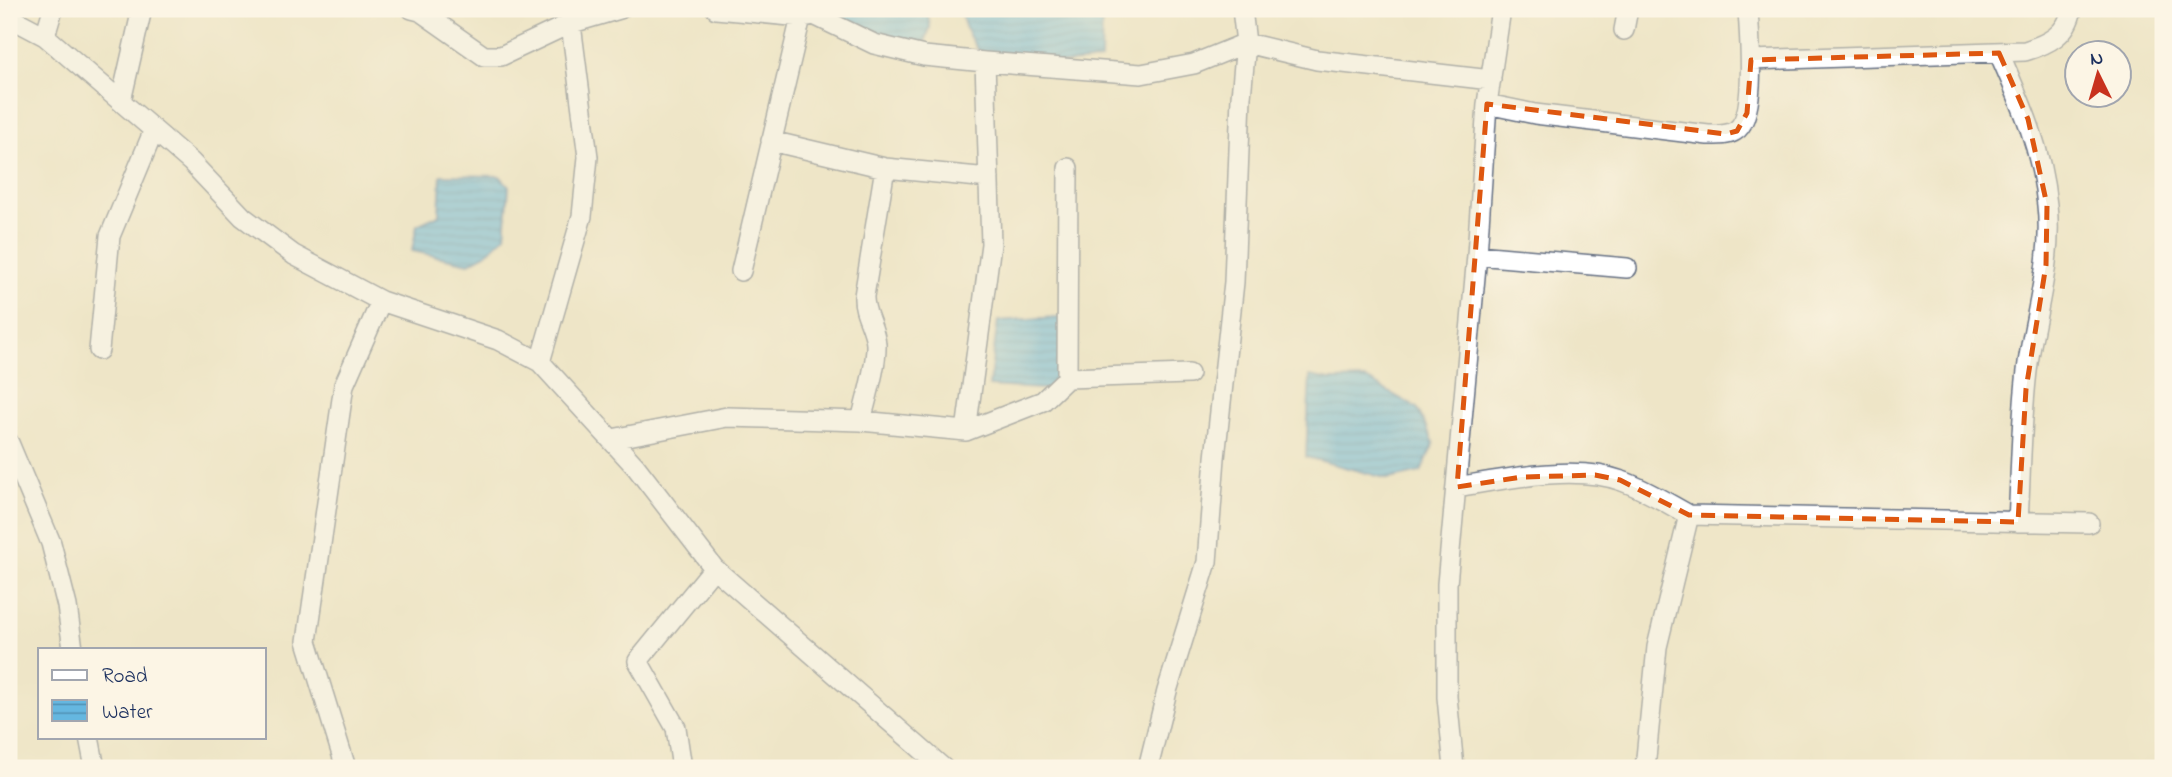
<svg xmlns="http://www.w3.org/2000/svg" width="2172" height="777" viewBox="0 0 2172 777" font-family="'Indie Flower',sans-serif">
  <defs>
    <pattern id="water-rules" width="6" height="5" patternUnits="userSpaceOnUse" patternTransform="scale(1.75)"><rect width="6" height="5" fill="#65b7e0"/><path d="M0 2.5h6" fill="none" stroke="#5295b9"/></pattern>
  </defs>
  <rect width="100%" height="100%" fill="#fcf5e5"/>
  <filter id="ink" filterUnits="userSpaceOnUse"><feTurbulence type="fractalNoise" baseFrequency=".0143" numOctaves="2"/><feDisplacementMap in="SourceGraphic" scale="14" xChannelSelector="R" yChannelSelector="G"/><feConvolveMatrix kernelMatrix="1 2 1 2 8 2 1 2 1" color-interpolation-filters="sRGB"/></filter>
  <filter id="wash" filterUnits="userSpaceOnUse"><feTurbulence type="fractalNoise" baseFrequency=".00686" numOctaves="4" result="noise"/><feDisplacementMap in="SourceGraphic" scale="28" xChannelSelector="R" yChannelSelector="G"/><feGaussianBlur stdDeviation="1.57" result="paint"/><feColorMatrix in="noise" values="0 0 0 0 0 0 0 0 0 0 0 0 0 0 0 0 0 1.4 0 .05"/><feComposite in="paint" operator="in"/></filter>
  <g filter="url(#wash)">
    <rect width="100%" height="100%" fill="#eee5c7"/>
    <path fill="url(#water-rules)" stroke="#40739f" stroke-width="2" d="M830 9H927L930 27 922 52C896 44 841 34 830 9Z
      M962 9H1102L1101 60 1067 63 984 60C975 45 961 27 962 9Z
      M441 175 500 176 509 186 505 236 486 254 469 263 412 251 417 225 439 215Z
      M1072 316 1060 390 989 386 998 321Z
      M1310 376 1330 380 1366 379 1417 408 1434 443 1421 472 1389 479 1306 457Z"/>
  </g>
  <g filter="url(#ink)">
    <g fill="none" stroke-linecap="round" stroke-linejoin="round">
      <defs>
        <path id="minor" d="M412 9 420 11 484 56H501L569 24 620 9
          M716 9 801 17 814 15 874 44 924 56 985 62 1141 74 1194 64 1246 43 1317 60 1491 80
          M9 17 45 36 191 162 243 217 294 255 381 301 498 340 540 362 636 467 714 568 943 768
          M1624 30 1628 9
          M45 36 53 9
          M1999 53C2022 105 2041 147 2047 205 2053 259 2036 310 2028 363 2021 415 2021 469 2018 522
          M1751 60 2025 51C2048 44 2067 35 2072 9
          M121 101 142 9
          M1487 104 1535 114 1708 135C1717 135 1727 136 1735 131 1758 118 1749 33 1748 9
          M771 141 885 168 989 178
          M1477 255 1627 268
          M741 271 801 17
          M99 350 110 236 154 130
          M540 362 582 216 588 157 569 9
          M1067 378 1068 168
          M861 421C866 400 877 365 876 344 875 327 863 313 864 296L885 168
          M966 431 991 244 985 62
          M612 439 727 417 861 421 966 431 1043 401 1067 378 1189 374
          M9 443 51 543 67 606 73 649
          M1457 487C1505 479 1576 464 1622 481 1645 489 1667 503 1689 515L2089 523
          M89 737 95 768
          M346 768 307 641 344 385 381 301
          M682 768 676 728 638 661 714 568
          M1148 768 1167 691 1207 562 1215 458 1234 282 1241 97 1246 43 1242 9
          M1454 768 1447 697V584L1477 255 1487 104 1501 9
          M1645 768 1657 647 1689 515"/>
      </defs>
      <use href="#minor" stroke="#656f83" stroke-width="22"/>
      <use href="#minor" stroke="#fff" stroke-width="19"/>
    </g>
  </g>
  <path d="M0 0H2172V777H0ZM1999 53 2028 119 2047 205 2046 265 2026 389 2018 522 1689 515 1620 480 1595 475 1522 477 1457 487 1487 104 1726 134 1737 131 1747 113 1751 60Z" fill="#eee5c7" fill-opacity=".55" fill-rule="evenodd"/>
  <path fill="none" stroke="#de5710" stroke-width="5" stroke-dasharray="14 9" stroke-linejoin="round" d="M1999 53 2028 119 2047 205 2046 265 2026 389 2018 522 1689 515 1620 480 1595 475 1522 477 1457 487 1487 104 1726 134 1737 131 1747 113 1751 60Z"/>
  <rect width="2172" height="777" fill="none" stroke="#fcf5e5" stroke-width="35"/>
  <rect x="38" y="648" width="228" height="91" fill="#fcf5e5" stroke="#a2a6af" stroke-width="2"/>
  <rect x="52" y="670" width="35" height="10" fill="#ffffff" stroke="#a2a6af" stroke-width="2"/>
  <text x="102" y="682" font-size="21" fill="#1b2f5e">Road</text>
  <rect x="52" y="700" width="35" height="21" fill="url(#water-rules)" stroke="#a2a6af" stroke-width="2"/>
  <text x="102" y="718" font-size="21" fill="#1b2f5e">Water</text>
  <g transform="translate(2098 74) rotate(355)"><circle r="33" fill="#fcf5e5" stroke="#a2a6af" stroke-width="2"/>
  <path d="M0-5L12 26L0 18L-12 26Z" fill="#c8321e"/>
  <text y="-10" font-size="19" font-weight="bold" text-anchor="middle" fill="#1b2f5e">N</text>
  </g>
</svg>
